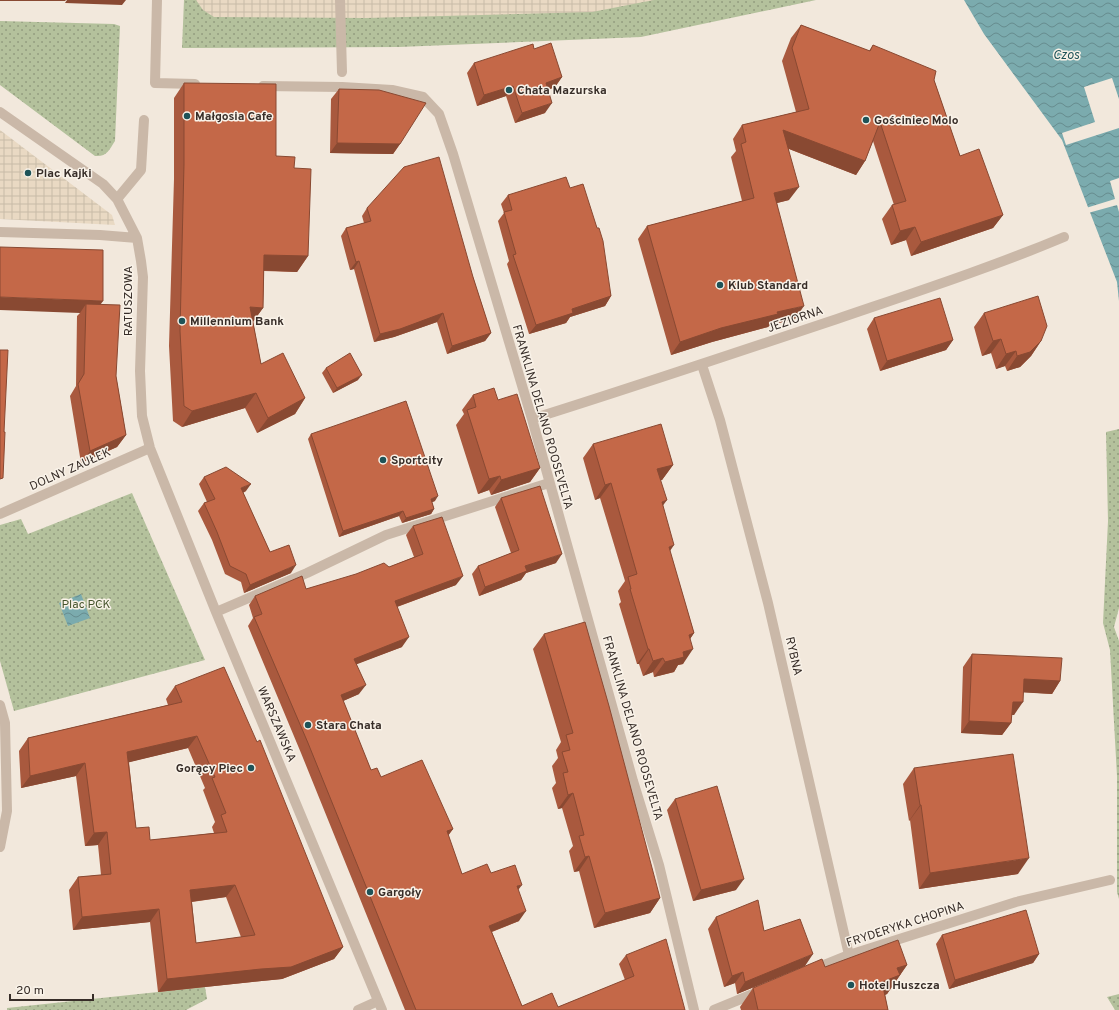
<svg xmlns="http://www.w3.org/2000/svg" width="1119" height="1010" viewBox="0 0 1119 1010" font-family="Overpass,sans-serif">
  <defs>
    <pattern id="grass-dots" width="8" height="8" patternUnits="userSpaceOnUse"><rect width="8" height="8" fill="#b4c19c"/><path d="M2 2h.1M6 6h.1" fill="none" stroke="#939d7f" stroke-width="1.8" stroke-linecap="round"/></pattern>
    <pattern id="plaza-grid" width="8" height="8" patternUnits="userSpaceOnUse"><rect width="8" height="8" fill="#e9d9c3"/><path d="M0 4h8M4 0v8" fill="none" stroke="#c8bba8"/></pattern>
    <pattern id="water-waves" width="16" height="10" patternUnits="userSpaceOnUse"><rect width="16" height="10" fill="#7babae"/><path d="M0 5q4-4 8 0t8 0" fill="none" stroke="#668c8e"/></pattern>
  </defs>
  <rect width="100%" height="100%" fill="#f2e8dc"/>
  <path fill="url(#grass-dots)" d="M184 0H816L641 37 399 47 182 48Z
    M0 21 114 24 120 26 115 141C109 150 107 157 95 156L0 85Z
    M1119 429V608L1114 627 1119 641V899L1117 892V776L1110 650 1103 623 1108 521 1106 432Z
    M132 493 205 660 14 711 0 661V525L21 519 28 534Z
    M205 987 207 999 186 1010H7V1008Z
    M1119 994V1010H1115L1107 997Z"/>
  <path fill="url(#plaza-grid)" d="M196 0H654L592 12 366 18 214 17 203 10Z
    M0 130 112 215 115 225 0 219Z"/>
  <path fill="url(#water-waves)" d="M964 0H1119V301L1117 282 1062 140 984 34Z
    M81 594 90 618 68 626 59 603Z"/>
  <path fill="#f2e8dc" d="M1112 78 1119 99V128L1066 145 1062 133 1095 122 1084 87Z
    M1119 178V212L1117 205 1088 213 1086 208 1115 199 1110 181Z"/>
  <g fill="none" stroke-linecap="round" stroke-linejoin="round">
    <path stroke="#cab8a8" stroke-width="10" d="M358 1010 378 1001"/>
    <path stroke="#cab8a8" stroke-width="10" d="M157 0 155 83 195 84
      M340 0 342 72
      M263 86 342 87 392 90 423 97 439 114 453 154 532 419 633 781 659 865 694 1010
      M0 112 103 184 117 199 137 238 141 261 143 277 140 371 142 416 150 448 216 612 382 1010
      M117 199 141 170 144 120
      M0 232 100 235 137 238
      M702 365 720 420 768 603 849 955
      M532 419C634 387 735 353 837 319 913 293 990 268 1064 237
      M0 514 150 448
      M216 612 307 573 386 535 549 483
      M0 705 5 723 7 811 0 847
      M812 970 849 955 1016 902 1110 880
      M714 1010 758 992"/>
  </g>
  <path fill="#a9593e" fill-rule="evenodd" d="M801 25 869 51 873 45 934 80 960 156 1003 215 993 228 911 256 906 240 891 245 882 219 892 205H894L873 141 865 161 856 175 789 149V200L777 203 795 319 770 325 768 327 712 342 671 355 638 239 647 226 742 201 731 157 736 151 733 139 742 125 796 112 782 61 791 38Z
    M534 49 562 77 555 87 548 90 545 113 515 123 506 96 477 106 467 73 474 63Z
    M184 83 276 156 294 168 308 256 297 272 264 271 263 308 253 322 261 364 305 398 295 414 257 433 245 408 182 427 173 421 169 346 174 179V98Z
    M339 89 400 144 393 154 330 153 331 99Z
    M570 188 611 296 605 306 570 317 566 323 529 334 507 264 509 261 498 221 504 213 501 204 508 195Z
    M367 208 473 277 491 333 485 341 447 354 437 322 394 337 374 342 354 269 350 270 341 236 346 228 364 223 362 216Z
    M0 247 100 305 116 376 126 435 117 447 81 463 70 396 76 386 77 316 80 313Z
    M984 313 1041 341 1031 356 1020 367 1007 371 1005 366 996 369 991 353 982 356 974 327Z
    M874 318 953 340 946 350 880 371 867 329Z
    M326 368 358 380 333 393 322 373Z
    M473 395 498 400 540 468 530 482 491 495 489 490 478 494 456 425 464 414 462 410Z
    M311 434 435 501 432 502 434 509 431 514 402 523 399 516 339 537 308 439Z
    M593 444 673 465 662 480H660L663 506 670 552 694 633 690 639 683 664 678 665 674 672 654 677 653 672 643 676 639 664H637L619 604 621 602 618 591 625 581 600 498 595 500 583 458Z
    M204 477 246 491 243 493 270 552 291 573 244 593 241 582 225 574 212 540 198 511 204 503 207 502 199 484Z
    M501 498 556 563 526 573 521 580 479 596 472 574 478 566 511 553 495 507Z
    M413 526 456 585 397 607 402 647 356 664 359 694 343 701 371 770 453 829 448 836 462 874 491 873 518 890 519 921 492 932 522 1006 558 1007 625 980 619 964 626 955 685 1010H405L301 753 248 626 253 618 249 605 255 596 306 589 389 567 414 557 406 535Z
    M544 634 660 898 650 913 594 928 579 871 574 872 569 851 573 846 562 808 558 809 552 788 556 783 552 766 558 758 556 750 561 742 533 649Z
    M972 654 1060 681 1052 694 1023 692 1014 715H1012L1011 723 1002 735 961 733 963 667Z
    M175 686 343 947 334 959 282 979 252 982 158 992 150 922 73 930 69 890 78 877 101 875 98 845 85 846 76 776 21 788 19 751 28 738 168 705 166 699ZM188 748 205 788 203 790 215 822 212 827 214 833 150 840 136 828 129 762ZM226 897 241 937 196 943 192 902Z
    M914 768 1018 874 919 889 910 820 909 821 903 784Z
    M675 799 736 890 693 901 667 810Z
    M716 917 764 931 805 966 737 994 735 983 724 987 708 929Z
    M942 935 1039 954 1033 963 949 989 936 944Z
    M907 965 887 994 885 995 888 1010H741L740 1007 753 988 825 967Z"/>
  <path fill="#894932" d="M0 0H66L65 1H0Z
    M67 0H126L122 5 65 3Z
    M562 77 555 87 539 93 546 83Z
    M513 86 506 96 477 106 484 95Z
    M552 103 545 113 515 123 522 113Z
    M783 130 865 161 856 175 774 143Z
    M337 143 400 144 393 154 330 153Z
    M799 187 789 200 765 206 774 193Z
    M1003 215 993 228 911 256 921 242Z
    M915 227 906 240 891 245 900 231Z
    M264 255 308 256 297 272 253 270Z
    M359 261 354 269 350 270 356 262Z
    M611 296 605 306 570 317 566 323 529 334 536 325 572 309Z
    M0 297 103 301 94 314 86 304 80 313 0 310Z
    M804 306 795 319 770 325 768 327 712 342 671 355 680 342 721 328 777 312Z
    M250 307 263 308 252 323Z
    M443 313 437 322 394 337 374 342 380 334Z
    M491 333 485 341 447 354 452 346Z
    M1001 339 991 353 982 356 993 341Z
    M953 340 946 350 880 371 887 361Z
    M1041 341 1031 356 1020 367 1007 371 1017 356Z
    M1016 351 1005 366 996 369 1006 354Z
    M362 375 358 380 333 393 337 388Z
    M256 393 245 408 182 427 192 411Z
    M305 398 295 414 257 433 268 418Z
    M126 435 117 447 81 463 90 451Z
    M673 465 662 480 647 484 657 469Z
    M540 468 530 482 491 495 501 480Z
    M500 476 489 490 478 494 489 479Z
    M611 483 600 498 595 500 605 485Z
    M251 484 246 491 235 496 241 488Z
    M438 496 435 501 427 504 431 499Z
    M667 500 656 515 662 502Z
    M434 509 431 514 402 523 406 518Z
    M403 511 399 516 339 537 343 531Z
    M674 545 664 560 669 547Z
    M562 554 556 563 526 573 521 580 479 596 485 587 525 566Z
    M296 565 291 573 244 593 250 585Z
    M463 576 456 585 388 610 395 601Z
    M694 633 684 648 689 635Z
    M409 637 402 647 347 668 354 659Z
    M648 649H649L639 664H637Z
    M693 649 683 664 678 665 674 672 654 677 665 662 683 652Z
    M663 658 653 672 643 676 653 661Z
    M1024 679 1060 681 1052 694 1015 692Z
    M366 685 359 694 334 705 341 695Z
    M1013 702H1023L1014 715 1004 714Z
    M969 721 1011 723 1002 735 961 733Z
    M197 736 188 748 118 765 127 752Z
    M85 763 76 776 21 788 30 776Z
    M573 793 562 808 558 809 568 795Z
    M920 805H921L910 820 909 821Z
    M453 829 446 838 447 831Z
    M107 832 98 845 85 846 94 833Z
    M589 856 579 871 574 872 585 857Z
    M1029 858 1018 874 919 889 930 873Z
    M744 879 736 890 693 901 701 890Z
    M235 885 226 897 182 903 190 890Z
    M522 885 515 894 517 886Z
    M660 898 650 913 594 928 605 913Z
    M159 909 150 922 73 930 82 917Z
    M526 911 519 921 483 935 489 926Z
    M343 947 334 959 282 979 252 982 158 992 167 979Z
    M813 954 805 966 737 994 745 982Z
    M1039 954 1033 963 949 989 955 980Z
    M907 965 887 994 869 1001 882 982 897 968Z
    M743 972 735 983 724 987 732 976Z"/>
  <path fill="#c46848" stroke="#894932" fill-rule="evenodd" d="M801 25 870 51 873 45 936 71 934 80 960 156 979 149 1003 215 921 242 915 227 900 231 892 205 906 201 880 122 865 161 783 130 799 187 774 193 804 306 777 312 778 314 721 328 680 342 647 226 754 198 741 144 746 142 742 125 809 109 792 48Z
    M551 43 562 77 546 83 552 103 522 113 513 86 484 95 474 63 533 44 534 49Z
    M184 83 276 84V156L295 157 294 168 311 169 308 256 264 255 263 308 250 307 261 364 283 353 305 398 268 418 256 393 192 411 184 406 180 331 184 164Z
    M339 89 379 90 426 103 400 144 337 143Z
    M439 157 473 277 491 333 452 346 443 313 400 329 380 334 359 261 356 262 346 228 371 221 367 208 404 167Z
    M566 177 570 188 583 184 597 228H599L603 241 611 296 572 309 573 313 536 325 513 255 516 254 504 212 512 210 508 195Z
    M0 247 103 250V301L0 297Z
    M1038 296 1047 326 1041 341 1030 352 1017 356 1016 351 1006 354 1001 339 993 341 984 313Z
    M940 298 953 340 887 361 874 318Z
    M86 304 120 305 116 376 126 435 90 451 78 384 84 374Z
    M0 350H8L4 432H5L3 478 0 479Z
    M350 353 362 375 337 388 326 368Z
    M494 388 498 400 517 394 540 468 501 480 500 476 489 479 467 410 476 407 473 395Z
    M406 401 438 496 431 499 434 509 406 518 403 511 343 531 311 434Z
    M661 424 673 465 657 469 667 500 662 502 674 545 669 547 694 633 689 635 693 649 683 652 684 657 665 662 663 658 653 661 649 649H648L630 589H631L628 577 637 574 611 483 605 485 593 444Z
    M226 467 251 484 241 488 270 552 289 545 296 565 250 585 246 574 230 566 217 532 204 503 215 499 204 477Z
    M540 486 562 554 525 566 527 571 485 587 478 566 519 550 501 498Z
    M442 517 463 576 395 601 409 637 354 659 366 685 341 695 371 770 377 768 381 777 422 760 453 829 447 831 462 874 487 864 491 873 515 865 522 885 517 886 526 911 489 926 522 1006 552 993 558 1007 634 976 626 955 666 939 685 1010H416L308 743 254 617 262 614 255 596 302 576 306 589 356 574 384 563 389 567 423 554 413 526Z
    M585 622 609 706 660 898 605 913 589 856 585 857 579 836 584 835 573 793 568 795 563 773 568 772 562 752 570 750 566 735 573 733 544 634Z
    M972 654 1062 658 1060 681 1024 679 1023 702H1013L1011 723 969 721Z
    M224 667 257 742 260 740 343 947 291 967 261 969 167 979 159 909 82 917 78 877 111 874 107 832 94 833 85 763 30 776 28 738 182 702 175 686ZM197 736 215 777 212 778 226 813 221 815 227 832 150 840 149 827 136 828 127 752ZM235 885 255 935 196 943 190 890Z
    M1013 754 1029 858 930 873 921 805H920L914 768Z
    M717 786 744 879 701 890 675 799Z
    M758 900 764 931 800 919 813 954 745 982 743 972 732 976 716 917Z
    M1026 910 1039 954 955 980 942 935Z
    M898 940 907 965 897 968 900 975 882 982 888 1010H758L753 988 822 959 825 967Z"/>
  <g fill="#1e5358" stroke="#f9f2e8" stroke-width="1.5">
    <circle cx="509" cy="90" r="4"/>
    <circle cx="187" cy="116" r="4"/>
    <circle cx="866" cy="120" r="4"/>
    <circle cx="28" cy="173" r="4"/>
    <circle cx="720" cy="285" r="4"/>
    <circle cx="182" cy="321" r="4"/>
    <circle cx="383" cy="460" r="4"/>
    <circle cx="308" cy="725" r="4"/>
    <circle cx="251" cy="768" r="4"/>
    <circle cx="370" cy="892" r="4"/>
    <circle cx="851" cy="985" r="4"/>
  </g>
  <g text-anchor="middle" stroke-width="3" stroke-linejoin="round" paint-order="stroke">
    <g font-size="12" font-weight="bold" fill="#372d28" stroke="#f9f2e8" text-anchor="start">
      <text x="517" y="94">Chata Mazurska</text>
      <text x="195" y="120">Małgosia Cafe</text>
      <text x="874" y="124">Gościniec Molo</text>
      <text x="36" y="177">Plac Kajki</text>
      <text x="728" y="289">Klub Standard</text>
      <text x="190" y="325">Millennium Bank</text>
      <text x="391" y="464">Sportcity</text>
      <text x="316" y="729">Stara Chata</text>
      <text x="243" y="772" text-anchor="end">Gorący Piec</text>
      <text x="378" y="896">Gargoły</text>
      <text x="859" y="989">Hotel Huszcza</text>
    </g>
    <g font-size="12" fill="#372d28" stroke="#f9f2e8">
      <text transform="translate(128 301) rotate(-90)" y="4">RATUSZOWA</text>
      <text transform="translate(795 319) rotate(-19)" y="4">JEZIORNA</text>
      <text transform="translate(543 417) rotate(74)" y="4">FRANKLINA DELANO ROOSEVELTA</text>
      <text transform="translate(70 469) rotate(-24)" y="4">DOLNY ZAUŁEK</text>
      <text transform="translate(794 656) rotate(77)" y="4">RYBNA</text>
      <text transform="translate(277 724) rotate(67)" y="4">WARSZAWSKA</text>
      <text transform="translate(633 728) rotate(74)" y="4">FRANKLINA DELANO ROOSEVELTA</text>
      <text transform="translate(905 924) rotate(-18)" y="4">FRYDERYKA CHOPINA</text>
    </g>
    <g font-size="12" fill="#45542c" stroke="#f9f2e8">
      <text x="86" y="608">Plac PCK</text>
    </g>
    <g font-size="13" font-style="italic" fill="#1e5358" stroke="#f9f2e8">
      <text x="1066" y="59">Czos</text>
    </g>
  </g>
  <path d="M10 994v6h83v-6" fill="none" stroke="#372d28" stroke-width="2"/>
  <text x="16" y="994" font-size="12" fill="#372d28" stroke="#f9f2e8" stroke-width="3" paint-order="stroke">20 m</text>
</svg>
